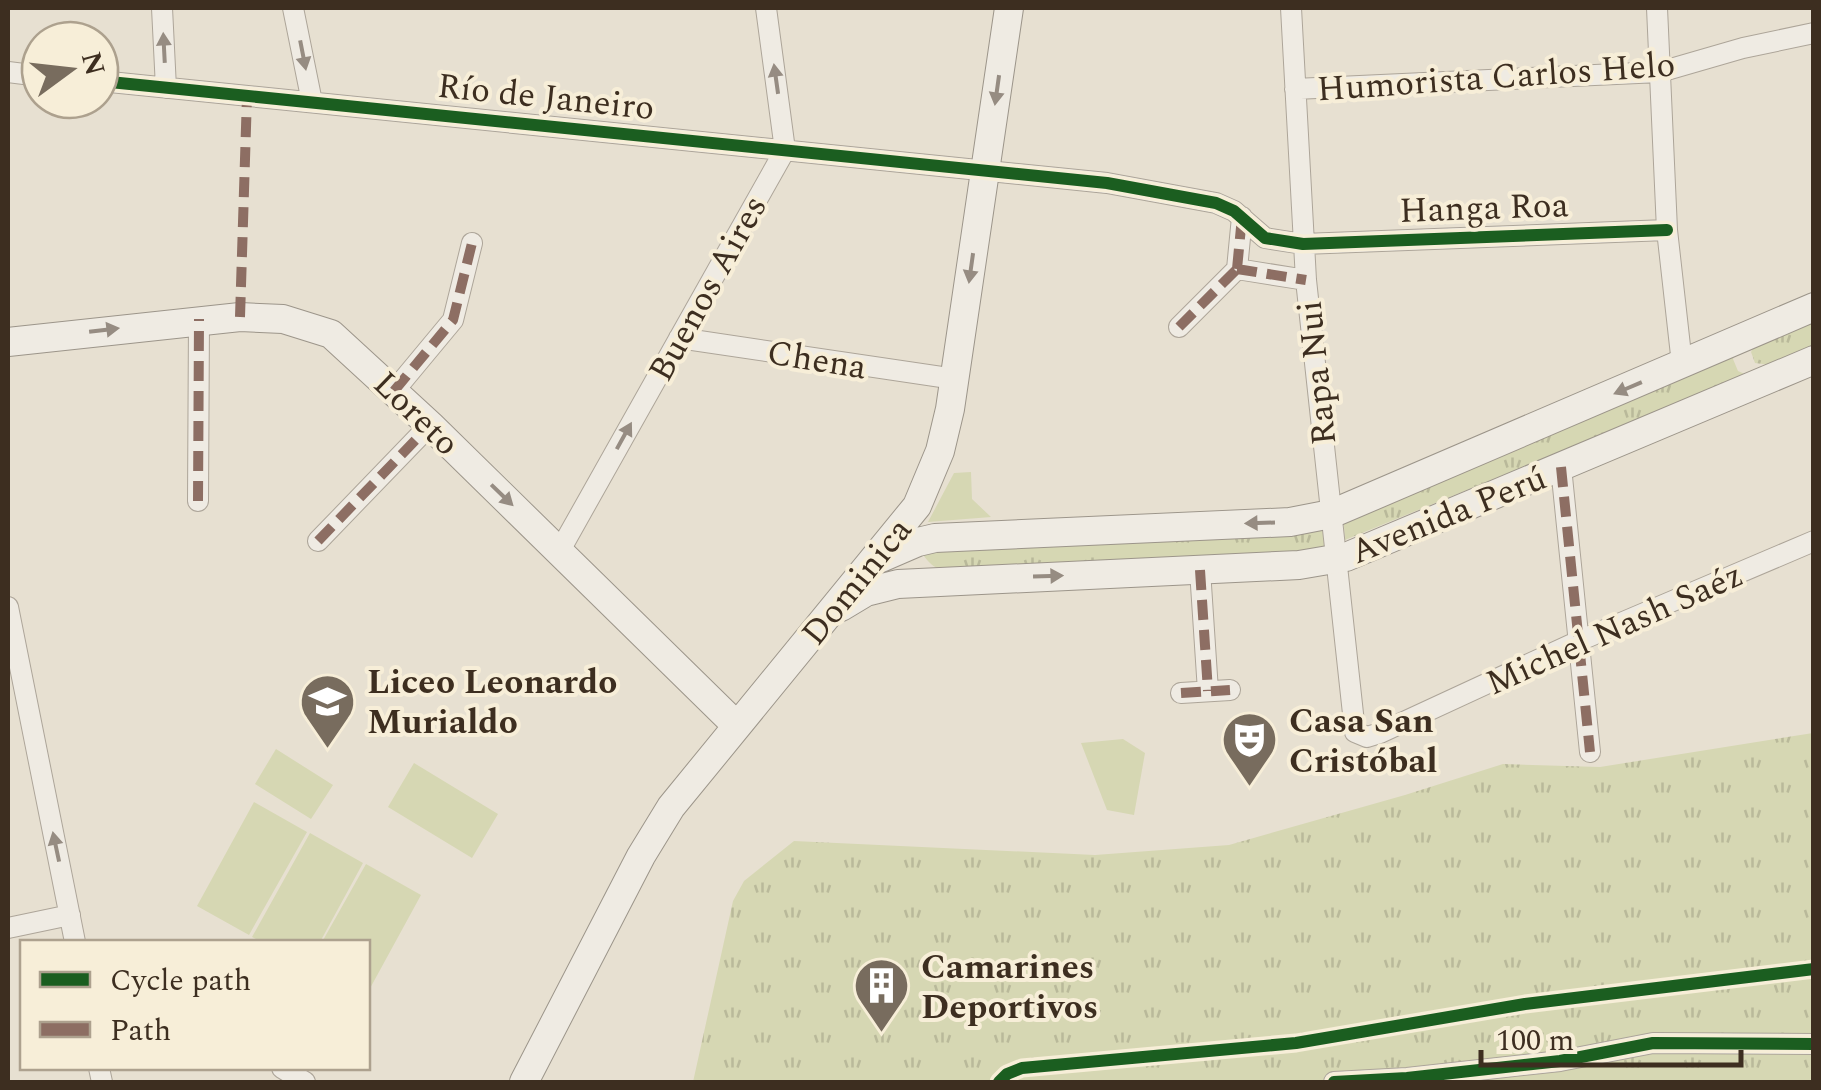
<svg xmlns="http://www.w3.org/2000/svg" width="1821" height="1090" viewBox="0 0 1821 1090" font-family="Spectral,serif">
  <defs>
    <pattern id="park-tufts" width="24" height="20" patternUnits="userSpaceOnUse" patternTransform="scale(2.5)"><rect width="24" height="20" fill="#d6d7b3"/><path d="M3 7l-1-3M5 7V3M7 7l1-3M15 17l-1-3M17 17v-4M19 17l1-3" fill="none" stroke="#b9b99a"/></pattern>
  </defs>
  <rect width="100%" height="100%" fill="#e7e0d1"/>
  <path fill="#d6d7b3" d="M971 472 972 499 991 517 928 522 954 473Z
    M1123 739 1145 753 1134 815 1107 810 1081 743Z
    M276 749 333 785 311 819 255 784Z
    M414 763 498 814 472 858 388 807Z
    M254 802 307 832 249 935 197 906Z
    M310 833 363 863 320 942H262L252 937Z
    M366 864 421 895 368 992V942H322Z"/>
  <path fill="url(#park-tufts)" d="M1813 314V347L1770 365 1755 363 1751 352 1759 337Z
    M1738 348 1733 359 1738 371 1747 375 1345 540 1343 514Z
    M1326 521 1328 550 957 573C937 571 927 565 919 546Z
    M1813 733V1082H693L733 901 744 881 794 841 1095 855 1229 845 1405 795 1503 764 1600 767Z"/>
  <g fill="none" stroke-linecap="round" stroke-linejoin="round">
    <defs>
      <path id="street" d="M162 8 166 88
        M293 8 312 102
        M1291 8 1306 280 1355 732 1367 737 1380 733 1581 640 1814 541
        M1657 8 1667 230 1682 364
        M8 72 40 76
        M100 81 1107 183 1216 203 1234 211 1265 238 1303 244 1667 230
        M1295 89 1660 72 1743 48 1814 33
        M1237 269 1306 280
        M1237 269 1242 217
        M1179 327 1237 269
        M679 338 955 379
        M394 391 453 320 472 243
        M1561 467 1590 752
        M198 501 199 319
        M318 541 430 425
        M559 552 785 150 766 8
        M1200 570 1208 691
        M8 607 75 942
        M1181 693 1230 690
        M8 928 70 915
        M99 1068 102 1082
        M282 1068 305 1082
        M1334 1082 1407 1078 1560 1061 1653 1043 1814 1044"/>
      <path id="secondary" d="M8 342 240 317 283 319 331 334 430 425 735 724
        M881 558 918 542 935 538 1290 522 1331 514 1814 307
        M841 607 866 592 898 584 1299 565 1346 557 1814 360
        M524 1082 641 856 671 807 917 506 940 451 950 409 1009 8"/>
    </defs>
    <use href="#street" stroke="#ada599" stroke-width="22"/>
    <use href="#secondary" stroke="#9c958a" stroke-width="30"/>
    <use href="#street" stroke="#efebe3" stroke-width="20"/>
    <use href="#secondary" stroke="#efebe3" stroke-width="28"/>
    <path stroke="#8d6e63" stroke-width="10" stroke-dasharray="20 10" stroke-linecap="butt" d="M1237 269 1306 280
      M1237 269 1242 217
      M240 317 247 96
      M1179 327 1237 269
      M394 391 453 320 472 243
      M1561 467 1590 752
      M198 501 199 319
      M318 541 430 425
      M1200 570 1208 691
      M1181 693 1230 690"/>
    <defs>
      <path id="cycleway" d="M100 81 1107 183 1216 203 1234 211 1265 238 1303 244 1667 230
        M999 1082 1007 1074 1022 1068 1296 1043 1525 1004 1814 969
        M1334 1082 1407 1078 1560 1061 1653 1043 1814 1044"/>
    </defs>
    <use href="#cycleway" stroke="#f7eed8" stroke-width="19"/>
    <use href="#cycleway" stroke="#1b5e20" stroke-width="12"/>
  </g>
  <defs><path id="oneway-solid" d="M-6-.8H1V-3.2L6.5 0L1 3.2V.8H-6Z" transform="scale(2.5)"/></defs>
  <g fill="#968c82">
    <use href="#oneway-solid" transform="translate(164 48) rotate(-93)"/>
    <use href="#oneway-solid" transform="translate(303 55) rotate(79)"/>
    <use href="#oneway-solid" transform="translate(776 79) rotate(-98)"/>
    <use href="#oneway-solid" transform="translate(997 90) rotate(98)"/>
    <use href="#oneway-solid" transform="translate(971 268) rotate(98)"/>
    <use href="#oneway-solid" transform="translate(104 330) rotate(-7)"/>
    <use href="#oneway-solid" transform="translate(1628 388) rotate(157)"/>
    <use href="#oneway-solid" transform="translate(624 436) rotate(-61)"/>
    <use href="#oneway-solid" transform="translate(502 495) rotate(44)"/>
    <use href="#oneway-solid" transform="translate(1260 523) rotate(178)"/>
    <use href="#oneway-solid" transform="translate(1048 576) rotate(-2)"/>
    <use href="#oneway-solid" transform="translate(56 847) rotate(-102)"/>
  </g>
  <defs>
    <symbol id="school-pin" viewBox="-11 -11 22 30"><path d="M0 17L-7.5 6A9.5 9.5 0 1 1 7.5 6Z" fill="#786c5e" stroke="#f7eed8"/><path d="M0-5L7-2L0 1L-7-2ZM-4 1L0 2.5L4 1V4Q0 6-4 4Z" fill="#fff"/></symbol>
    <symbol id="theatre-pin" viewBox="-11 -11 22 30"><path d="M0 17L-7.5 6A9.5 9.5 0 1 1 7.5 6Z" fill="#786c5e" stroke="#f7eed8"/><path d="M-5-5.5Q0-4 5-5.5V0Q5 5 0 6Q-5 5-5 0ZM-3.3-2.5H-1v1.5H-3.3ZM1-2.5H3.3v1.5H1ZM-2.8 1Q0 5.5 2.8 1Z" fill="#fff"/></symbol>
    <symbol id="building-pin" viewBox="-11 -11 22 30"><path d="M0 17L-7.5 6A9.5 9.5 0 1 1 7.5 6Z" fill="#786c5e" stroke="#f7eed8"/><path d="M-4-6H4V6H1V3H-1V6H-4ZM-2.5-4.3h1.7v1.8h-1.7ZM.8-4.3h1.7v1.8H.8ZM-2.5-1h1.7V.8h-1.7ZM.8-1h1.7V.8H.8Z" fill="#fff"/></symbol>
  </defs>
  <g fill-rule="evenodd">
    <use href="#school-pin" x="296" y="670" width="63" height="86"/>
    <use href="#theatre-pin" x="1218" y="708" width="63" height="86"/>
    <use href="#building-pin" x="850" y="954" width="63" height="86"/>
  </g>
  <g text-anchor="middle" stroke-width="8" stroke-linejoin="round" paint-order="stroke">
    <g font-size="35" fill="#3d2e20" stroke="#f7eed8">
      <text transform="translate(1496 76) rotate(-4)" y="12">Humorista Carlos Helo</text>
      <text transform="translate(546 96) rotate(6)" y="12">Río de Janeiro</text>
      <text transform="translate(1484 207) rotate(-2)" y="12">Hanga Roa</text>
      <text transform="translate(707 288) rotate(-61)" y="12">Buenos Aires</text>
      <text transform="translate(817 359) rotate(9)" y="12">Chena</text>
      <text transform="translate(1316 373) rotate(-96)" y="12">Rapa Nui</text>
      <text transform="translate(417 413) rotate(44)" y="12">Loreto</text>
      <text transform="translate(1448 514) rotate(-22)" y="12">Avenida Perú</text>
      <text transform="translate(856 581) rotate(-51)" y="12">Dominica</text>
      <text transform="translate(1614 628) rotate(-24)" y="12">Michel Nash Saéz</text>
    </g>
    <g font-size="35" font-weight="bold" fill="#3d2e20" stroke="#f7eed8" text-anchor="start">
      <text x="367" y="693">Liceo Leonardo<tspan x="367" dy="40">Murialdo</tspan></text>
      <text x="1289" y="732">Casa San<tspan x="1289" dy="40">Cristóbal</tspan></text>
      <text x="921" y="978">Camarines<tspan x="921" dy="40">Deportivos</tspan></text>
    </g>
  </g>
  <rect width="1821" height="1090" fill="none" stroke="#3d2e20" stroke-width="20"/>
  <rect x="20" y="940" width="350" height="130" fill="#f7eed8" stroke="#ada18e" stroke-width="2.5"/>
  <rect x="40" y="972" width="50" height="15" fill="#1b5e20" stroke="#ada18e" stroke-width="2.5"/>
  <text x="110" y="990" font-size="30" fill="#3d2e20">Cycle path</text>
  <rect x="40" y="1022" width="50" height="15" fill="#8d6e63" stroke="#ada18e" stroke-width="2.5"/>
  <text x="110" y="1040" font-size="30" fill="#3d2e20">Path</text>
  <g transform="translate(70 70) rotate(75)"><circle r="48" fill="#f7eed8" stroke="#ada18e" stroke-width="2.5"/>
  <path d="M0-8L18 38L0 25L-18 38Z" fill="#786c5e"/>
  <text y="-15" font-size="28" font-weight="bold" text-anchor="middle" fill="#3d2e20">N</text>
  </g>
  <path d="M1481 1050v15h260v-15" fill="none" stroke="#3d2e20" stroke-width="5"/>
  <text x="1496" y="1050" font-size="30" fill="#3d2e20" stroke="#f7eed8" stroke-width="8" paint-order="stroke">100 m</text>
</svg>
